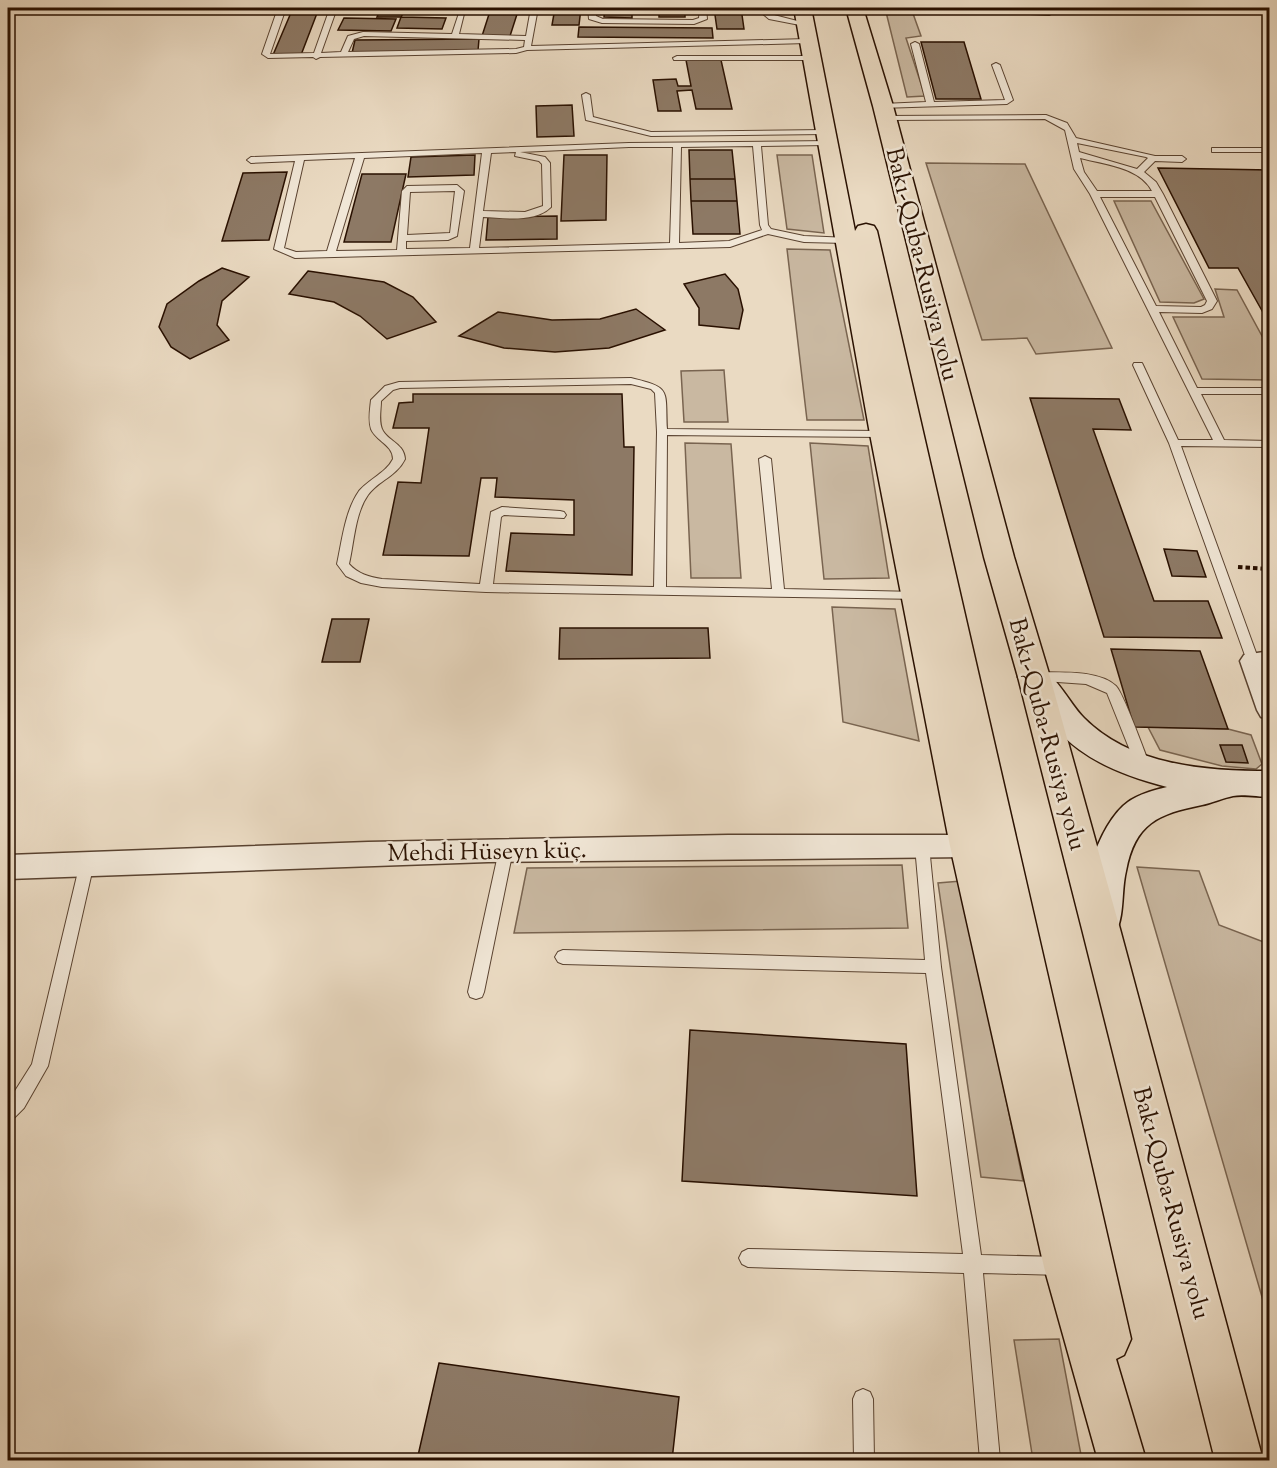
<svg xmlns="http://www.w3.org/2000/svg" width="1277" height="1468" viewBox="0 0 1277 1468" font-family="'Sorts Mill Goudy',serif">
  <rect width="100%" height="100%" fill="#eadac2"/>
  <filter id="stains"><feTurbulence type="fractalNoise" baseFrequency=".00333" numOctaves="4"/><feColorMatrix values="0 0 0 0 .2 0 0 0 0 .09 0 0 0 0 .02 0 0 0 .5 -.17"/></filter>
  <radialGradient id="worn" r=".72"><stop offset=".6" stop-color="#630" stop-opacity="0"/><stop offset="1" stop-color="#630" stop-opacity=".3"/></radialGradient>
  <path fill="#c9b8a1" stroke="#796450" stroke-width="1.5" d="M885 8H911L921 36 906 38 925 96 907 97Z
    M777 155H812L824 233 787 229Z
    M926 163 1025 164 1112 348 1036 354 1027 338 982 340Z
    M1114 201H1151L1204 299 1194 303 1160 302Z
    M787 249 830 250 864 420H807Z
    M1215 289 1237 290 1269 349V380L1202 379 1173 317H1224Z
    M724 370 728 422H684L681 371Z
    M685 443 731 444 741 578H691Z
    M810 443 868 446 889 578 824 579Z
    M832 607 895 609 919 741 843 722Z
    M1148 727 1228 729 1251 735 1262 764 1256 769 1222 766 1160 750Z
    M902 865 908 928 514 933 527 868Z
    M1137 867 1199 871 1219 925 1269 944V1321Z
    M961 881 1023 1181 981 1177 938 883Z
    M1059 1339 1082 1460H1033L1014 1340Z"/>
  <path fill="#8d7965" stroke="#291000" stroke-width="1.5" d="M293 8H319L301 55H273Z
    M381 8H406L401 17H377Z
    M491 8H519L510 36H482Z
    M555 8H581L579 25H552Z
    M605 8H632V18L604 17Z
    M659 8H685V17H659Z
    M714 8H741L744 29H717Z
    M401 17 446 18 442 29 397 28Z
    M344 18 396 19 391 31 338 30Z
    M579 27 712 28 713 38 578 37Z
    M479 39 478 51 352 53 355 40Z
    M921 42H964L981 99H936Z
    M686 60H721L732 109H696L692 90 677 91 681 111H658L653 80 676 79 678 86H691Z
    M572 105 574 136 537 137 536 106Z
    M689 150H732L735 179H690Z
    M475 155 474 175 408 177 411 157Z
    M564 155H607L606 220 561 221Z
    M1158 168 1270 170V325L1238 268H1209Z
    M287 172 269 240 222 241 243 173Z
    M362 174H406L391 242H344Z
    M690 179H735L737 201H691Z
    M691 201H737L740 234H693Z
    M557 216V239L486 240 488 217Z
    M222 268 249 277 222 301 217 325 229 340 190 359 171 347 159 327 167 304 199 281Z
    M308 271 384 282 413 297 436 322 387 339 360 316 334 302 289 294Z
    M725 274 738 289 743 310 739 329 699 325V308L684 284Z
    M636 309 665 330 609 348 555 352 504 348 459 336 498 312 552 320 600 319Z
    M413 394H622L624 447H634L632 575 506 571 511 533 574 535V500L495 497 497 478H481L469 556 383 555 398 482 421 483 429 428H393L399 403 413 402Z
    M1030 398 1119 399 1131 430 1093 429 1154 601H1208L1222 638 1104 637Z
    M1164 549 1197 551 1206 577 1172 576Z
    M332 619H369L360 662H322Z
    M560 628H708L710 658 559 659Z
    M1111 649 1200 651 1228 729 1134 727Z
    M1220 745H1242L1248 763 1226 762Z
    M690 1030 906 1044 917 1196 682 1181Z
    M439 1363 679 1397 672 1460H417Z"/>
  <g fill="none" stroke-linecap="round" stroke-linejoin="round">
    <defs>
      <path id="lane" d="M278 8H286L270 54 314 53 330 8H337L321 53 341 52 348 36 363 32 452 34 459 13 415 11 411 9 413 8 465 10 459 34 526 36 531 8H538L531 46 807 39 811 41 807 43 527 50 516 53 320 57 316 59 313 57 268 58 262 54ZM364 36 525 40 524 47 516 49 348 52 354 39Z
        M588 8H595L596 16 603 19 693 20 699 18 700 8H706L707 19 694 24 602 23 589 19Z
        M762 8H769L770 13 774 15 809 24 805 26 769 19 763 14Z
        M954 8 1049 11 1053 13 1049 15 958 10Z
        M915 42 919 44 934 102 1005 100 992 65 996 63 1000 65 1013 100 1007 104 880 108 879 106 883 104 926 102 911 44Z
        M677 56H811L815 58 811 60H674L673 58Z
        M586 93 590 95 593 117 651 132 825 130 829 132 825 134 651 136 586 120 582 95Z
        M1046 115 1067 123 1076 138 1155 156H1182L1186 159 1182 162 1155 161 1144 172 1156 182 1163 194 1217 301 1212 309 1202 313 1159 312 1197 388H1270V394H1201L1224 440 1270 441V447L1181 446 1259 661 1258 664 1253 665 1247 661 1169 443 1133 365 1134 363H1142L1143 365 1178 440H1213L1090 194 1074 169 1065 130 1045 119 885 120 881 118 885 116ZM1077 143 1146 157 1148 158 1137 169 1079 152ZM1080 158C1103 164 1140 167 1152 191H1097L1084 172ZM1100 197H1155L1207 301 1205 305 1201 307 1156 306Z
        M830 141 831 143 827 145 761 146 768 225 771 229 804 236 849 238V242L846 243 804 242 768 234 730 247 295 258 274 249 295 161 251 163 247 160 251 157 629 143ZM753 146 760 225 762 230 729 241 679 243 681 147ZM629 147H673L670 243 479 248 483 217C504 218 535 223 551 207L550 163 545 157 520 152ZM516 152 515 156 539 161 542 164 543 206 525 212 483 211 491 153ZM482 153 470 248 406 249V241L448 240 457 236 464 191 457 185 407 186 402 191 397 250 336 251 364 158ZM355 158 327 251 296 252 284 248 304 160ZM455 191 450 233 407 235 410 192Z
        M1212 148H1270V152H1212Z
        M631 378C672 388 665 389 667 429L883 431 888 434 883 437 667 435 666 587 772 589 759 459 765 456 771 459 784 589 917 592 923 596 921 599 486 592 382 587 361 583 346 576 337 564C342 541 345 511 359 491 369 479 386 473 393 459 393 445 376 441 371 429 368 420 370 410 371 400L385 386 399 382ZM631 384 651 389 655 393 657 432 654 587 493 584 501 517 504 515 564 518 566 515 564 512 560 511 502 507 491 512 480 584 382 579C369 577 358 574 349 564 354 543 355 513 368 495 378 481 397 476 405 459 404 444 390 442 383 431 378 423 381 410 381 401L393 390 400 388Z
        M1034 672C1057 673 1098 669 1116 686 1124 694 1145 754 1151 768L1149 772H1139L1137 768 1107 693 1086 684 1029 680 1028 677Z
        M922 840 927 842 929 846 941 967 981 1255 1061 1257 1067 1260 1070 1266 1067 1272 1061 1275 983 1273 1000 1460H980L964 1273 748 1267 742 1264 739 1258 742 1252 748 1249 963 1254 926 973 563 964 558 962 555 957 558 952 563 950 925 960 915 846 917 842Z
        M506 844 511 846 513 850 484 992 482 997 476 999 470 997 468 992 499 850 501 846Z
        M87 857 92 859 94 863 48 1066 24 1108 14 1118 8 1121V1102L32 1064 80 863 82 859Z
        M863 1389 870 1392 873 1399 874 1460H854L853 1399 856 1392Z"/>
      <path id="street" d="M1270 651V719L1261 717 1257 710 1240 661 1244 655Z
        M728 835H968L978 838 983 846 978 854 968 857 488 862 8 879V855L368 842Z"/>
      <path id="secondary" d="M1034 666C1056 672 1068 702 1084 718 1132 766 1206 771 1270 771V797C1259 797 1243 794 1233 796 1223 798 1212 803 1202 805 1158 814 1135 823 1126 871 1121 892 1125 915 1115 934L1102 938 1089 934C1073 901 1098 823 1128 802 1139 794 1154 790 1167 787 1093 768 1057 743 1018 677L1023 669Z"/>
      <path id="highway" d="M794 8H811L855 231 858 226 866 224 874 226 877 231 1131 1339 1124 1355 1116 1359 1146 1460H1098L1044 1267 950 846 870 434Z
        M846 8H863L893 106 1014 557 1050 677 1120 929 1263 1460H1215L1082 929 1018 677 984 557 873 106Z"/>
    </defs>
    <use href="#lane" stroke="#594230" stroke-width="2"/>
    <use href="#street" stroke="#594230" stroke-width="3"/>
    <use href="#secondary" stroke="#291000" stroke-width="3"/>
    <use href="#highway" stroke="#291000" stroke-width="3"/>
    <path stroke="#291000" stroke-width="4" stroke-dasharray="4.5 3" stroke-linecap="butt" d="M1238 567 1270 569"/>
    <use href="#lane" fill="#f1e7d7" fill-rule="evenodd"/>
    <use href="#street" fill="#f1e7d7" fill-rule="evenodd"/>
    <use href="#secondary" fill="#f1e7d7" fill-rule="evenodd"/>
    <use href="#highway" fill="#eadac2" fill-rule="evenodd"/>
  </g>
  <g text-anchor="middle" stroke-width="5" stroke-linejoin="round" paint-order="stroke">
    <g font-size="24" fill="#291000" stroke="#f1e7d7">
      <text transform="translate(923 264) rotate(76)" y="8">Bakı-Quba-Rusiya yolu</text>
      <text transform="translate(1048 734) rotate(75)" y="8">Bakı-Quba-Rusiya yolu</text>
      <text transform="translate(487 851) rotate(-1)" y="8">Mehdi Hüseyn küç.</text>
      <text transform="translate(1172 1203) rotate(75)" y="8">Bakı-Quba-Rusiya yolu</text>
    </g>
  </g>
  <rect width="1277" height="1468" fill="none" stroke="#eadac2" stroke-width="30"/>
  <rect x="9" y="9" width="1259" height="1450" fill="none" stroke="#291000" stroke-width="3"/>
  <rect x="15" y="15" width="1247" height="1438" fill="none" stroke="#291000" stroke-width="1.5"/>
  <rect width="100%" height="100%" filter="url(#stains)"/>
  <rect width="100%" height="100%" fill="url(#worn)"/>
</svg>
